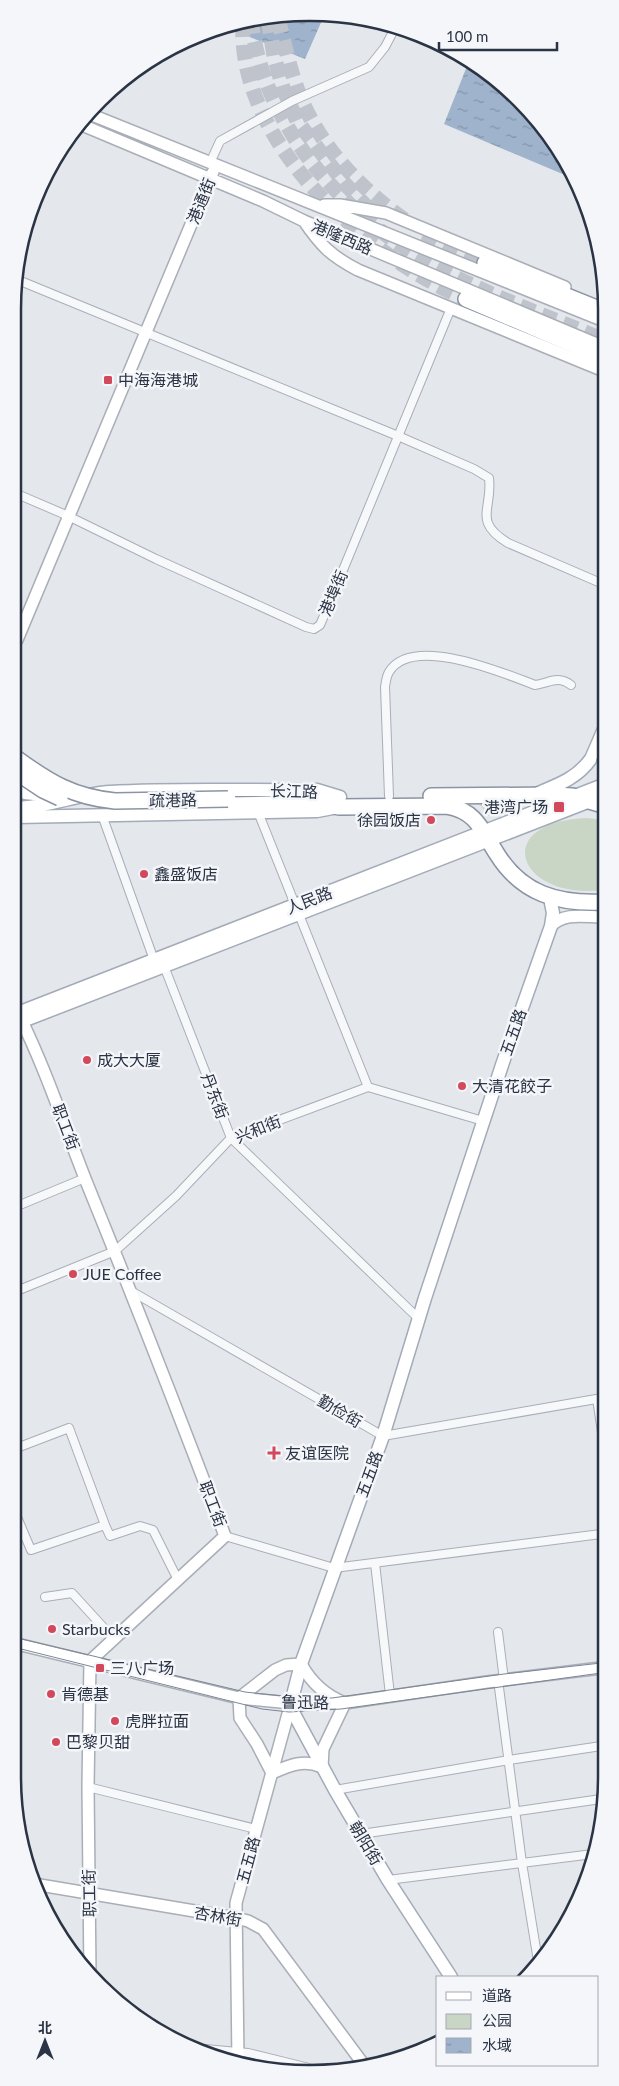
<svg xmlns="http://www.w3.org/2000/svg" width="619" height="2086" viewBox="0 0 619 2086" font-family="Lato,'Noto Sans SC',sans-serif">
  <defs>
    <pattern id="water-ripples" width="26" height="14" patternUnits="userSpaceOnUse" patternTransform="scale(1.25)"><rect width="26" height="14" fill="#9fb4cc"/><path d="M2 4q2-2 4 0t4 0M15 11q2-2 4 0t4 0" fill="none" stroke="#8293a7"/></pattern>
  </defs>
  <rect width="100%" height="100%" fill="#e4e7ec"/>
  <path fill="#c9d6c5" d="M476 800 526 801 489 816Z
    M587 818 603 820V890C517 900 489 822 587 818Z"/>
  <path fill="url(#water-ripples)" d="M252 18H323L305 59 227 28Z
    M469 61 533 113 574 179 444 124Z"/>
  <path fill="#e4e7ec" d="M446 126 574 179 575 181 445 128Z"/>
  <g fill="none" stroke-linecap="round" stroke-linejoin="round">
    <path stroke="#bfc3cb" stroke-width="15" stroke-dasharray="15 8" stroke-linecap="butt" d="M268 18 274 56 283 88 297 121 345 184 368 208
      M278 18C284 42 289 65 297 88 316 142 359 188 405 220
      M251 19C262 118 331 202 414 254 472 290 540 313 604 340
      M243 22C236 141 365 256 466 299
      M424 233 485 263"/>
    <defs>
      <path id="street" d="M210 163 220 141 292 101 369 67 385 47 395 28
        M18 280 398 436 474 469 489 478C493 509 472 521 508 543L603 584
        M17 494 66 515 156 559 306 627 314 629 320 625 329 604 451 308
        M389 796 385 687C386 682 386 677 389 672 412 634 503 673 535 685 550 683 557 675 571 685
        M258 812 368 1087
        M102 815 154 960 164 966 231 1138 418 1318
        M15 1207 85 1178
        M131 1291 383 1436 602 1398
        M14 1292 115 1251 176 1196 231 1138 368 1087 483 1121
        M597 1399 602 1432
        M14 1449 69 1428 105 1525
        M14 1510 31 1550 105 1525 110 1536 140 1526 153 1530 178 1580
        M225 1536 334 1568 601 1534
        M375 1563 390 1695
        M45 1597 72 1593 114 1639
        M498 1632 504 1680
        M498 1680 522 1863 538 1961
        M88 1787 256 1829
        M335 1790 509 1760 601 1746
        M361 1834 601 1799
        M388 1880 593 1854
        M195 2048 248 2053 309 2068"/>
      <path id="secondary" d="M92 115 604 321
        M82 125 263 201 304 221 604 347
        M324 205H340L386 213 565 287
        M304 221C321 246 331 256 358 270L604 371
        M17 640 213 172
        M590 760 603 730
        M551 926C564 912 585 917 603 917
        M18 1013C45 1067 64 1125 86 1181 134 1299 180 1417 225 1536L90 1661 88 1787 90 1975
        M13 1643 239 1698 291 1703H345L487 1682 601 1668
        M301 1664C311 1682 326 1696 345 1703L323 1749 322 1767C304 1759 290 1765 272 1773L257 1744 240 1718 239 1698 275 1670 286 1665Z
        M34 1884 236 1918 248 1921 263 1929 364 2065
        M238 2061 236 1903 291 1703"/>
      <path id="primary" d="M16 789 25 793 53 796
        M536 794C557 785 576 779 590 760
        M16 808C48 807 79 794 110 792 179 788 249 791 317 790L340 797
        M16 817 317 811 333 808
        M15 1014 603 785
        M15 1024 603 796
        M451 1977 388 1880 335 1790 293 1712 291 1703 301 1664 383 1436 425 1298 503 1062 551 926 553 913 550 898"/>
      <path id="highway" d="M485 263 604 311
        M466 299 604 358
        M431 796 555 795 572 796 603 805
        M229 805 317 803 339 807 447 806C477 811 482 831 497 854 522 894 558 904 603 902"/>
    </defs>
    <use href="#street" stroke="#a9aeb7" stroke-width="10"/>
    <use href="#secondary" stroke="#a9aeb7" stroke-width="14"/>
    <use href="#primary" stroke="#a3abb8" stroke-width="15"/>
    <use href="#highway" stroke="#8b94a3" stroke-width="18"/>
    <use href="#street" stroke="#f7f8fa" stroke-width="8"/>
    <use href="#secondary" stroke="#fff" stroke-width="11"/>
    <use href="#primary" stroke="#fff" stroke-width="12"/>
    <use href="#highway" stroke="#fff" stroke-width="15"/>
    <path stroke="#7d8696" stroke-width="1" d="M13 1637 245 1692 292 1697 332 1698 504 1674 601 1663
      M13 1647 262 1709 289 1712 341 1709 601 1673"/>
    <defs>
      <path id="highway-bridge" d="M16 758C49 782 73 797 115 801L228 799
        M16 772 43 790 60 798"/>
    </defs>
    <use href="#highway-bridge" stroke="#8b94a3" stroke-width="18" stroke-linecap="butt"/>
    <use href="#highway-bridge" stroke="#fff" stroke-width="15"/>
  </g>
  <g fill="#d1495b" stroke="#f4f6f9" stroke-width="2">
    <rect x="103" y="375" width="10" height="10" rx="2.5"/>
    <rect x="553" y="801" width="12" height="12" rx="2.5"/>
    <circle cx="431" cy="820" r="5"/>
    <circle cx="144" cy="874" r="5"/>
    <circle cx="87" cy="1060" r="5"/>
    <circle cx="462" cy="1086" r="5"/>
    <circle cx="73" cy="1274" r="5"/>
    <path d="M271.5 1445.5h5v5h5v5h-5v5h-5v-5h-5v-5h5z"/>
    <circle cx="52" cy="1629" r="5"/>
    <rect x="95" y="1663" width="10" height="10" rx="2.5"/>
    <circle cx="51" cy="1694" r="5"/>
    <circle cx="115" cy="1721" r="5"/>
    <circle cx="56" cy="1742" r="5"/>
  </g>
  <g text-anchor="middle" stroke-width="5" stroke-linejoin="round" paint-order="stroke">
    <g font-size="16" fill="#2b3445" stroke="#f4f6f9">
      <text transform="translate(201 201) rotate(-68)" y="6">港通街</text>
      <text transform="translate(342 237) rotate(23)" y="6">港隆西路</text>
      <text transform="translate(333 593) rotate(-67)" y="6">港埠街</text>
      <text transform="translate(294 791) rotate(2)" y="6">长江路</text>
      <text transform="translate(173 800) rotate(-1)" y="6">疏港路</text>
      <text transform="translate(309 900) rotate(-21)" y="6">人民路</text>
      <text transform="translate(513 1032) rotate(-71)" y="6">五五路</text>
      <text transform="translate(215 1096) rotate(69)" y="6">丹东街</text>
      <text transform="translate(66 1127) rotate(69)" y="6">职工街</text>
      <text transform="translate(258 1129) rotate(-22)" y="6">兴和街</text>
      <text transform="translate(340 1411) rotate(30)" y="6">勤俭街</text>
      <text transform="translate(369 1474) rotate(-70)" y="6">五五路</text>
      <text transform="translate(213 1504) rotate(69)" y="6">职工街</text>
      <text transform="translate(305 1702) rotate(1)" y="6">鲁迅路</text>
      <text transform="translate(366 1843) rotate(59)" y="6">朝阳街</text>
      <text transform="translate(248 1860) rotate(-75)" y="6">五五路</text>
      <text transform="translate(89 1893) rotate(-91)" y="6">职工街</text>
      <text transform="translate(218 1916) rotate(10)" y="6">杏林街</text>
    </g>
    <g font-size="16" fill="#2b3445" stroke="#f4f6f9" text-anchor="start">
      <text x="118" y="386">中海海港城</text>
      <text x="548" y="813" text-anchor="end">港湾广场</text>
      <text x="421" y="826" text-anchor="end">徐园饭店</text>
      <text x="154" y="880">鑫盛饭店</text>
      <text x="97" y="1066">成大大厦</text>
      <text x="472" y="1092">大清花餃子</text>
      <text x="83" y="1280">JUE Coffee</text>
      <text x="285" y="1459">友谊医院</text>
      <text x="62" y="1635">Starbucks</text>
      <text x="110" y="1674">三八广场</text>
      <text x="61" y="1700">肯德基</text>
      <text x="125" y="1727">虎胖拉面</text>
      <text x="66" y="1748">巴黎贝甜</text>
    </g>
  </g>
  <path d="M0 0H619V2086H0ZM309 21H310A288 288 0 0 1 598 309V1777A288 288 0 0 1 310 2065H309A288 288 0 0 1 21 1777V309A288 288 0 0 1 309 21Z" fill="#f4f6f9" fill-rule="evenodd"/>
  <path fill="none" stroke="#2b3445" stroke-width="2.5" d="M309 21H310A288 288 0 0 1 598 309V1777A288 288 0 0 1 310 2065H309A288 288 0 0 1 21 1777V309A288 288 0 0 1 309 21Z"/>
  <rect x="436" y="1976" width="162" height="90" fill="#f4f6f9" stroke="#a4a8b1"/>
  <rect x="446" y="1992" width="25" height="8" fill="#ffffff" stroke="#a4a8b1"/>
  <text x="482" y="2001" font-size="15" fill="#2b3445">道路</text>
  <rect x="446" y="2014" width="25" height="15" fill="#c9d6c5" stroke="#a4a8b1"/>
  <text x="482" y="2026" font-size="15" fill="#2b3445">公园</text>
  <rect x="446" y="2038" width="25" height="15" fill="url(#water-ripples)" stroke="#a4a8b1"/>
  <text x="482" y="2051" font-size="15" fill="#2b3445">水域</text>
  <g transform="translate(45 2041)" stroke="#f4f6f9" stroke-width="4" paint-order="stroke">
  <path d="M0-4L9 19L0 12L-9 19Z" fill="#2b3445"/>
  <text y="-8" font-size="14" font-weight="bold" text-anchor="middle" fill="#2b3445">北</text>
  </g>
  <path d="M439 42v8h118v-8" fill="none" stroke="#2b3445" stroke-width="2.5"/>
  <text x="446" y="42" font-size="15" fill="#2b3445" stroke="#f4f6f9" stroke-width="4" paint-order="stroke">100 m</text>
</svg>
